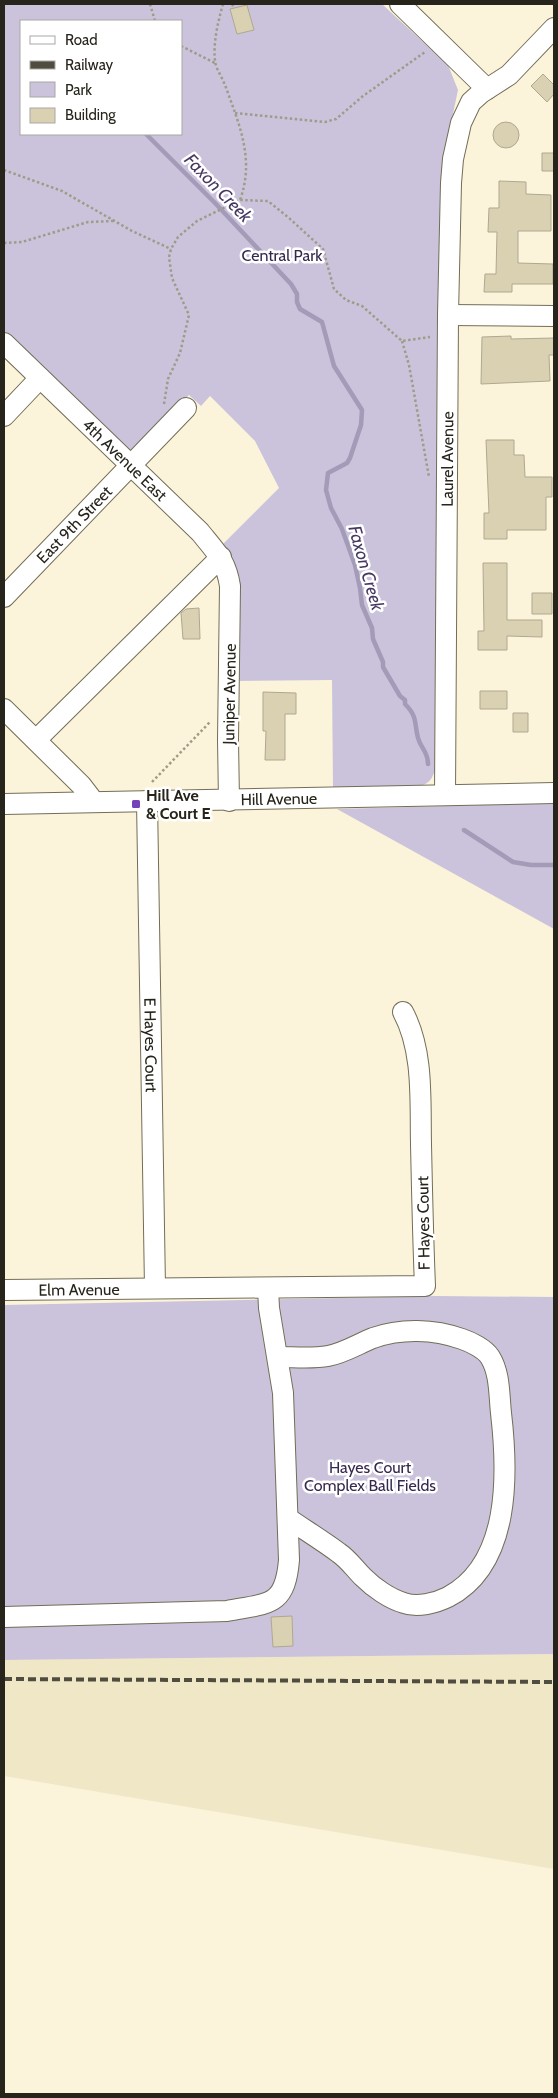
<svg xmlns="http://www.w3.org/2000/svg" width="558" height="2098" viewBox="0 0 558 2098" font-family="Cabin,sans-serif">
  <rect width="100%" height="100%" fill="#fbf4db"/>
  <path fill="#f0e7c7" d="M554 1654V1869L4 1776V1660Z"/>
  <path fill="#cac3db" fill-rule="evenodd" d="M4 4H382L448 65 458 90 446 147 440 236 436 768C433 776 431 782 423 785L333 789 332 680 234 681 221 546 279 488 255 441 210 396 201 406 189 395 140 445 133 451 127 453 4 334ZM21 21H181V134H21Z
    M554 803V929L337 809Z
    M435 1296 554 1297V1654L4 1660V1305Z"/>
  <g fill="none" stroke-linecap="round" stroke-linejoin="round">
    <path stroke="#a39bb7" stroke-width="4.5" d="M146 134 215 203 291 284 297 294V302L300 309 322 322 334 366 362 410 361 425 350 458 347 463 328 473 326 490 331 508 342 529 355 565 360 588 362 605 372 628 373 639 383 662V667L400 696 405 700V704C418 717 414 723 418 738 421 749 428 751 428 764
      M464 830 513 862 531 865H554"/>
  </g>
  <path fill="#dad1b3" stroke="#afa891" d="M247 5 254 30 237 34 230 9Z
    M543 74 554 85V94L547 102 531 86Z
    M493 135a13 13 0 1 1 26 0a13 13 0 1 1-26 0Z
    M542 153H554V171H542Z
    M499 181 526 182V194L551 195V231H518V263L553 264V284H512V292H484L485 274H496L497 232H488L489 208H499Z
    M511 336V339L554 338V355H549L550 381 481 384 482 337Z
    M486 440H514V455H524L525 477H552V497H546V530H507V539H484V513H489Z
    M483 563H507V620H542V637L507 636V650H478V631H484Z
    M532 593H552V614H532Z
    M199 608 200 639H183L181 613 186 609Z
    M480 691H507V709H480Z
    M263 692 296 693V714H285V760H265L266 731H263Z
    M513 713H528V732H513Z
    M292 1616 293 1646 273 1647 271 1617Z"/>
  <g fill="none" stroke-linecap="round" stroke-linejoin="round">
    <defs>
      <g id="minor">
        <path d="M400 4 487 89"/>
        <path d="M448 315 554 316"/>
        <path id="s1" d="M4 343 200 532C216 552 226 560 230 586L228 740 229 801"/>
        <path d="M4 416 40 378"/>
        <path id="s2" d="M4 597 186 408"/>
        <path d="M4 709 81 785 94 802"/>
        <path d="M36 740 221 557"/>
        <path id="s3" d="M445 795 448 315 451 183 453 159 461 123 471 102 481 93 509 75 554 28"/>
        <path id="s4" d="M147 801 155 1288"/>
        <path id="s5" d="M4 804 554 793"/>
        <path id="s6" d="M4 1290 425 1286C423 1239 422 1191 421 1144 420 1101 424 1051 403 1012"/>
        <path d="M279 1357C294 1357 312 1359 328 1356 344 1353 358 1344 373 1338 401 1328 434 1329 462 1339 471 1342 485 1349 490 1357 500 1373 499 1394 501 1413 508 1473 511 1564 448 1597 436 1603 417 1608 404 1603 390 1599 374 1588 363 1577 355 1569 348 1559 339 1553 323 1541 305 1530 289 1519"/>
        <path d="M4 1617 227 1611C269 1603 285 1607 289 1560L283 1393 269 1308 268 1288"/>
      </g>
    </defs>
    <use href="#minor" stroke="#736d57" stroke-width="22"/>
    <path stroke="#a09b89" stroke-width="2.5" stroke-dasharray="2.5 2.5" stroke-linecap="butt" d="M150 4 155 21
      M223 4C218 22 213 42 215 61 216 69 222 77 225 85 239 124 255 159 240 200
      M232 4 234 8
      M181 46 215 63
      M235 113 325 122 336 119 363 96 425 52
      M4 170 62 191 132 231 171 249
      M4 243 22 242 88 222 114 221
      M402 341 409 365 429 477
      M164 404 168 379 180 353 189 315 172 278 169 257 171 249 178 237 197 221 240 200 268 201 289 218 323 249 334 289 346 300 362 306 402 341 430 337
      M152 782 210 722"/>
    <use href="#minor" stroke="#fff" stroke-width="20"/>
    <path stroke="#4f4c40" stroke-width="4" stroke-dasharray="8 4" stroke-linecap="butt" d="M4 1679 554 1682"/>
  </g>
  <rect fill="#7442b9" stroke="#fff" stroke-width="2" x="131" y="799" width="10" height="10" rx="2.5"/>
  <g text-anchor="middle" stroke-width="5" stroke-linejoin="round" paint-order="stroke">
    <g font-size="16" fill="#35274f" stroke="#fff">
      <text x="282" y="261">Central Park</text>
      <text x="370" y="1473">Hayes Court<tspan x="370" dy="18">Complex Ball Fields</tspan></text>
    </g>
    <g font-size="16" fill="#27241b" stroke="#fff">
      <text dy="6" stroke="none"><textPath href="#s3" startOffset="336">Laurel Avenue</textPath></text>
      <text dy="6" stroke="none"><textPath href="#s1" startOffset="168">4th Avenue East</textPath></text>
      <text dy="6" stroke="none"><textPath href="#s2" startOffset="101">East 9th Street</textPath></text>
      <text transform="translate(229 694) rotate(-89)" y="6">Juniper Avenue</text>
      <text dy="6" stroke="none"><textPath href="#s5" startOffset="275">Hill Avenue</textPath></text>
      <text dy="6" stroke="none"><textPath href="#s4" startOffset="244">E Hayes Court</textPath></text>
      <text transform="translate(423 1223) rotate(-91)" y="6">F Hayes Court</text>
      <text dy="6" stroke="none"><textPath href="#s6" startOffset="75">Elm Avenue</textPath></text>
    </g>
    <g font-size="16" font-weight="bold" fill="#27241b" stroke="#fff" text-anchor="start">
      <text x="146" y="801">Hill Ave<tspan x="146" dy="18">&amp; Court E</tspan></text>
    </g>
    <g font-size="18" font-style="italic" fill="#463761" stroke="#fff">
      <text transform="translate(218 188) rotate(46)" y="6">Faxon Creek</text>
      <text transform="translate(366 568) rotate(74)" y="6">Faxon Creek</text>
    </g>
  </g>
  <rect width="558" height="2098" fill="none" stroke="#27241b" stroke-width="10"/>
  <rect x="20" y="20" width="162" height="115" fill="#ffffff" stroke="#a9a7a4"/>
  <rect x="30" y="36" width="25" height="8" fill="#ffffff" stroke="#a9a7a4"/>
  <text x="65" y="45" font-size="15" fill="#27241b">Road</text>
  <rect x="30" y="61" width="25" height="8" fill="#4f4c40" stroke="#a9a7a4"/>
  <text x="65" y="70" font-size="15" fill="#27241b">Railway</text>
  <rect x="30" y="82" width="25" height="15" fill="#cac3db" stroke="#a9a7a4"/>
  <text x="65" y="95" font-size="15" fill="#27241b">Park</text>
  <rect x="30" y="108" width="25" height="15" fill="#dad1b3" stroke="#a9a7a4"/>
  <text x="65" y="120" font-size="15" fill="#27241b">Building</text>
</svg>
